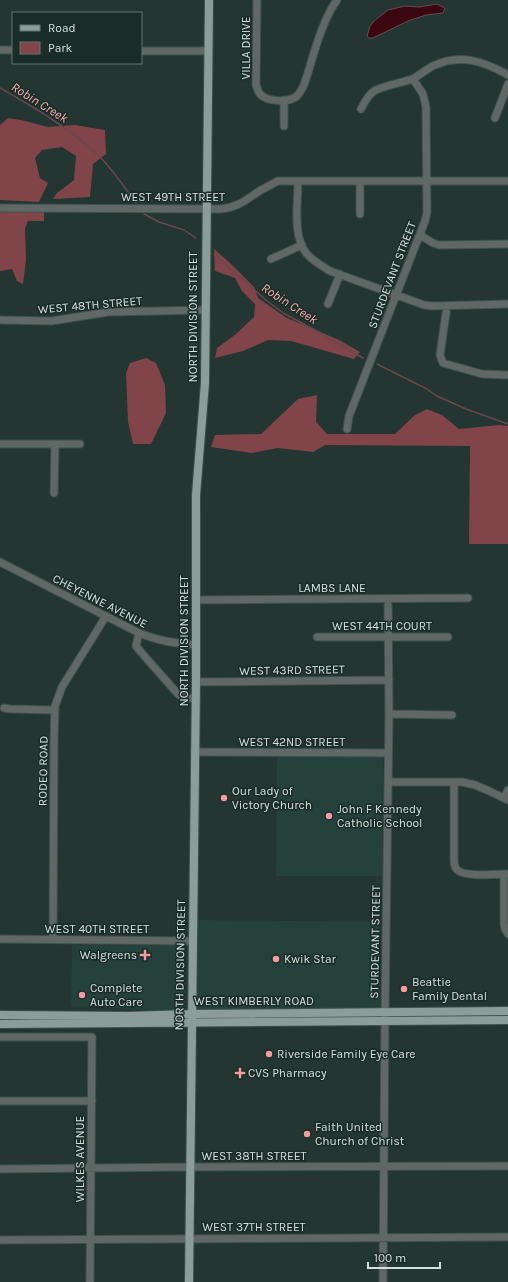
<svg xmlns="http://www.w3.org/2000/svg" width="508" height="1282" viewBox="0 0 508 1282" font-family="Karla,sans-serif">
  <rect width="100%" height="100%" fill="#233631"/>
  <path fill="#25413b" d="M277 755 383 756 382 876H276Z
    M198 920 379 922 380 1009 197 1011Z
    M72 945H185V1011L71 1006Z"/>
  <path fill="#814449" d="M8 118 21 120 48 127 75 125 105 130 106 154 93 164 90 197 53 199 57 193 74 180 76 156 62 147 42 150 35 158 40 178 48 183 39 202 0 200V125Z
    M0 212H44V221H28L25 228 26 260 23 284 17 281 12 269 0 271Z
    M214 249 230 263 254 287 258 298 287 318 339 340 360 352 354 359 291 341 268 340 243 351 215 358 217 348 236 334 254 317 255 304 242 291 235 278 215 271Z
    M146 358 156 363 165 385 166 413 151 444H133L128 422 126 373 130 363Z
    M317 395 316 422 327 434H395L415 415 427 409 442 415 459 429 499 425 508 426V544H469L470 446 325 445 313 452 278 448 252 453 211 447 215 435 261 434 298 399Z"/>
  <path fill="#3b0812" stroke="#69494f" d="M437 4 445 8 443 13 426 15 408 21 373 38H369L367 36 370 26 374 21 388 10 405 6 419 7Z"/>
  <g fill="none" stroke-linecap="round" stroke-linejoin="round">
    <path stroke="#69494f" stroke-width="1.5" d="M0 88C35 108 71 129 100 157 114 171 124 187 136 203
      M144 214 159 222 184 230 196 238
      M214 254 267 301 285 314 324 335 363 358
      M377 364 425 388 437 396 466 409 508 424"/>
    <defs>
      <path id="minor" d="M257 0 256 85C257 87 258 92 260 94 267 102 289 103 297 96 300 93 302 89 304 85 313 58 321 22 337 0
        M0 50H13
        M141 51H208
        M284 100V126
        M361 109C364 103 368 95 374 91 383 86 401 83 412 79 419 76 425 70 433 66 460 53 483 61 508 75
        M495 118 508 84
        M298 181C298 202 292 237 307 254 313 261 322 266 330 271L424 305 433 306 508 304
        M0 208 221 209C239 207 247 199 261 190 267 187 272 184 278 181H508
        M360 214V181
        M420 235 433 243 439 245 508 244
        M271 259 302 245
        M328 304 340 274
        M447 306 440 355 443 363 482 374 508 375
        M0 320 52 321 108 312 205 310
        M347 429 349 416 425 221 427 213 426 107 423 94 413 79
        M0 444H80
        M54 493 55 444
        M0 562 139 633C160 641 173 643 195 645
        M196 600 468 598
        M139 633 136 646 140 651 177 693 182 697 195 699
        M317 637H448
        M196 682 389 680
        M4 708 10 709 55 710
        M389 714 452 715
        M195 752 388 753
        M388 782H462L475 785 489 791 508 800
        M454 782V860C454 864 455 869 459 871 467 877 498 874 508 874
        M504 798 508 790
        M504 874V923L505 929 508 934
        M0 939 193 941
        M53 940 54 740 55 706 62 687 106 616
        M0 1037H92L90 1282
        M0 1101H92
        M0 1169 191 1167 508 1166
        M0 1240 508 1237
        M383 1282 385 1012 389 714 388 602"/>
      <path id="major" d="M0 1015 128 1016 192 1014 508 1011
        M0 1024 508 1020
        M189 1282 196 682V495L205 383 209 0"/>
    </defs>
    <use href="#minor" stroke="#3f514d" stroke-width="9"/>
    <use href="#major" stroke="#3f514d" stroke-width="10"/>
    <use href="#minor" stroke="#5f6865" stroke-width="7"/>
    <use href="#major" stroke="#8b9d98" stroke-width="8"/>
  </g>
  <g fill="#f49aa1" stroke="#192c27" stroke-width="1.5">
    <circle cx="224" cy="798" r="4"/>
    <circle cx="329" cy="816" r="4"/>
    <path d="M143 949h4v4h4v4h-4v4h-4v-4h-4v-4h4z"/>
    <circle cx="276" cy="959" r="4"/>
    <circle cx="404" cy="989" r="4"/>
    <circle cx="82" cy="995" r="4"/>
    <circle cx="269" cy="1054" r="4"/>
    <path d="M238 1067h4v4h4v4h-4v4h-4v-4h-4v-4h4z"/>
    <circle cx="307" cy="1134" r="4"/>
  </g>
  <g text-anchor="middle" stroke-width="3" stroke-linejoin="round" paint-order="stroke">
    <g font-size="12" fill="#d5e0dd" stroke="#192c27">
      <text transform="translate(246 48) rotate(-90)" y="4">VILLA DRIVE</text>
      <text x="173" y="201">WEST 49TH STREET</text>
      <text transform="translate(392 275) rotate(-69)" y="4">STURDEVANT STREET</text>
      <text transform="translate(90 305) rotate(-5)" y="4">WEST 48TH STREET</text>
      <text transform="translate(193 317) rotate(-90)" y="4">NORTH DIVISION STREET</text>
      <text x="332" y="592">LAMBS LANE</text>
      <text transform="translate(100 601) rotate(27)" y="4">CHEYENNE AVENUE</text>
      <text x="382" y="630">WEST 44TH COURT</text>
      <text transform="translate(184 641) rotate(-90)" y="4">NORTH DIVISION STREET</text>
      <text transform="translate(292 670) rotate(-1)" y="4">WEST 43RD STREET</text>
      <text x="292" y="746">WEST 42ND STREET</text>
      <text transform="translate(43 771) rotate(-89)" y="4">RODEO ROAD</text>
      <text x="97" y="933">WEST 40TH STREET</text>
      <text transform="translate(375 942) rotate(-89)" y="4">STURDEVANT STREET</text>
      <text transform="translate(180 965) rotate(-89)" y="4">NORTH DIVISION STREET</text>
      <text x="254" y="1005">WEST KIMBERLY ROAD</text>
      <text x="254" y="1160">WEST 38TH STREET</text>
      <text transform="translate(80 1159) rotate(-90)" y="4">WILKES AVENUE</text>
      <text x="254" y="1231">WEST 37TH STREET</text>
    </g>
    <g font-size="12" fill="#d5e0dd" stroke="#192c27" text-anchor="start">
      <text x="232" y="795">Our Lady of<tspan x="232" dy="14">Victory Church</tspan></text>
      <text x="337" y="813">John F Kennedy<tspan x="337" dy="14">Catholic School</tspan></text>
      <text x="137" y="959" text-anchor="end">Walgreens</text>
      <text x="284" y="963">Kwik Star</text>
      <text x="412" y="986">Beattie<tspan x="412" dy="14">Family Dental</tspan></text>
      <text x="90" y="992">Complete<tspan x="90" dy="14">Auto Care</tspan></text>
      <text x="277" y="1058">Riverside Family Eye Care</text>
      <text x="248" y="1077">CVS Pharmacy</text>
      <text x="315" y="1131">Faith United<tspan x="315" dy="14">Church of Christ</tspan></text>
    </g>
    <g font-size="13" font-style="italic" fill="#ffadb3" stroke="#192c27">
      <text transform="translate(40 102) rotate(32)" y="5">Robin Creek</text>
      <text transform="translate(290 303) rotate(33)" y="5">Robin Creek</text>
    </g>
  </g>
  <rect x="12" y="12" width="130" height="52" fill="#192c27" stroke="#647470"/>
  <rect x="20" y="25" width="20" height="6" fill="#8b9d98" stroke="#647470"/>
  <text x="48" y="32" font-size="12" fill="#d5e0dd">Road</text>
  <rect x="20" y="42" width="20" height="12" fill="#814449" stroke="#647470"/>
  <text x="48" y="52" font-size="12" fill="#d5e0dd">Park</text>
  <path d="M368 1262v6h72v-6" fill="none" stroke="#d5e0dd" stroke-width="2"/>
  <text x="374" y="1262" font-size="12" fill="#d5e0dd" stroke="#192c27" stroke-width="3" paint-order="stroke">100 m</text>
</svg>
